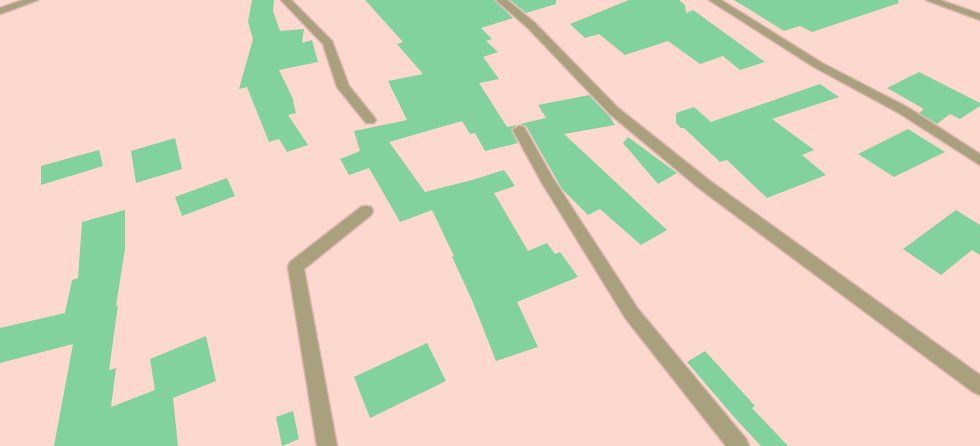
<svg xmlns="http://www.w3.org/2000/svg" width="980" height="446" viewBox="0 0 980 446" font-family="Jost,sans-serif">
  <rect width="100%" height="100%" fill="#fdd8cf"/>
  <path fill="#81d29e" d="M252 0H274L273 11 280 31 304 29 302 43 312 40 318 62 279 70 294 101H293L296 113 288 115 308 145 287 152 279 139 269 142 247 87 239 89 253 39 248 22Z
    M365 0H494L513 18 481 28 492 39 486 41 498 52 483 57 499 79 479 83 507 127 517 125 511 130 518 143 485 151 475 133 470 134 462 121 389 142 425 192 472 180 504 170 515 186 494 193 528 251 547 243 555 254 560 252 578 277 517 302 538 347 496 361 472 300 452 257 454 256 432 210 400 222 369 168 349 175 340 159 360 151 354 131 407 120 388 81 423 74 397 44 403 42Z
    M510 0H556V4L526 13Z
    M629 0H679L685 5 686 13 693 10 765 62 740 70 723 56 700 64 668 41 625 55 599 34 585 38 570 24Z
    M734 0H898L899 3 812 32 800 26 784 31Z
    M919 72 980 103V106L960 119 950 114 937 124 934 122 919 113 924 109 887 88Z
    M820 84 839 97 772 119 814 150 802 155 826 175 767 198 727 160 720 162 684 128H681L676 123V113L694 107 711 122Z
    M589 95 610 117 615 125 564 134 667 230 641 245 600 209 588 215 562 189 526 126 520 124 546 118 538 105Z
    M908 129 945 152 894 177 858 154Z
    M628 137 677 173 658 184 623 143Z
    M175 138 182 169 136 183 131 151Z
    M99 150 103 166 41 185V166Z
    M227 178 235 196 182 216 175 197Z
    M125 210V249L116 306 118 305 109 370 116 368 111 407 155 390 150 359 206 336 216 381 173 398 178 446H54L73 344 0 363V328L65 313 72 280 78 278 82 222Z
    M956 210 980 225V255L972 250 941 275 903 249Z
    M427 343 446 381 370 418 354 377Z
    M705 351 755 406 752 408 788 446H761L734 417 687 362Z
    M293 411 299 439 282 446 276 417Z"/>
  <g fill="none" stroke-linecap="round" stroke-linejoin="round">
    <defs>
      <path id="street" d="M23 0H38L0 14V8Z
        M281 0H291L332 41 349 86 374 117 376 120 374 123H366L337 87 323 44Z
        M496 0H507L535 23 618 108 710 181 980 375V395L973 392 700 189 610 114 527 27Z
        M709 0H721L822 63 907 107 980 154V165L899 113 814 67Z
        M926 0H940L980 14V20Z
        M519 126 524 127 552 177 638 309 746 439 749 446H726L626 319 542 183 513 130Z
        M366 206 371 207 373 211 371 215 304 269 337 446H317L288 267 290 262 361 207Z"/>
    </defs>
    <use href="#street" stroke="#dbb6ad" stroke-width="3"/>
    <use href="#street" fill="#a9a07d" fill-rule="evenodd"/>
  </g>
</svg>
